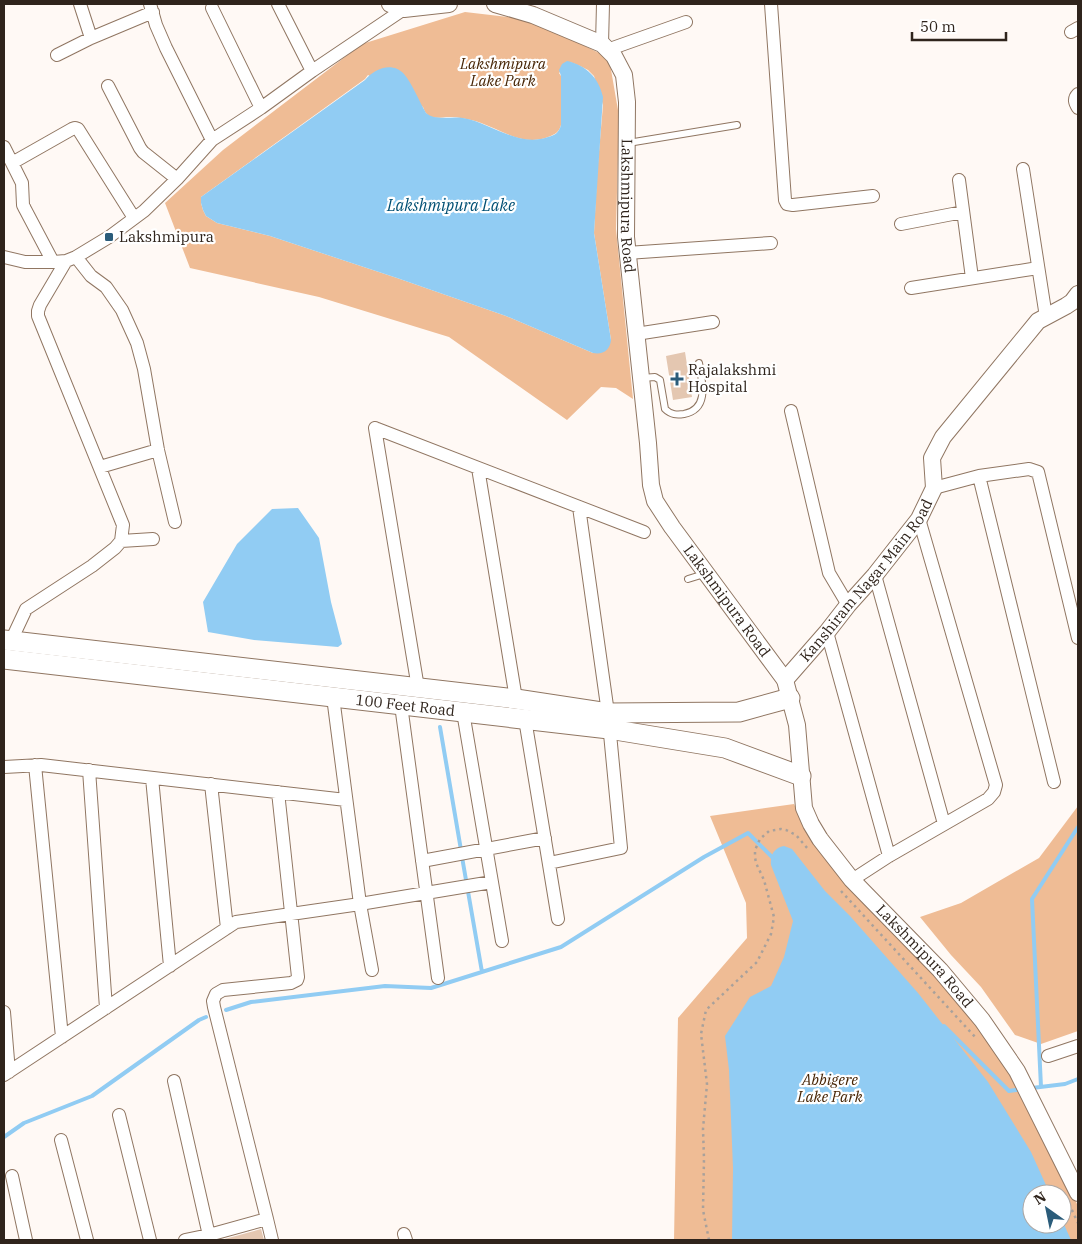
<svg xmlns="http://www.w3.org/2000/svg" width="1082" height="1244" viewBox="0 0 1082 1244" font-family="'IBM Plex Serif',serif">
  <rect width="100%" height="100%" fill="#fff9f5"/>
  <path fill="#efbc95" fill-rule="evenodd" d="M465 12 533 20 609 58 619 116 616 229 633 399 616 388 601 387 567 420 449 337 319 297 190 268 165 203 223 150 362 44ZM570 62 580 66 588 70 594 76 603 105 597 175 594 233 611 340 593 353 506 316 397 278 270 236 217 223 206 216 203 210 201 203V197L365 79 368 75 423 107C428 123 440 116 452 117 458 117 465 119 471 120 498 126 520 148 548 137 556 134 559 132 561 125V76L559 73Z
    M794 804 809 837 887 928 934 975 975 1023 1012 1073 1078 1206V1240H674L678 1018 747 938 746 903 710 816ZM1032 1194H1062V1224H1032Z
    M1078 806V1031L1041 1044 1015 1035 981 987 951 955 920 917 961 903 1039 858Z"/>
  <path fill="#91ccf3" d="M567 61C586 65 599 78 603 97L594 233 611 340C610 350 603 355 593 353L506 316 397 278 270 236 217 223 206 216 203 210 201 203V197L365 80C374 69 392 61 404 74 413 85 419 101 426 113 435 121 451 116 463 118 492 123 518 148 548 137 556 135 559 132 561 125V76L559 70 562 64Z
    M298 508 319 538 331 602 342 644 338 647 254 640 208 632 203 602 237 544 272 509Z
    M784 846 792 849 825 891 850 916 918 993 988 1082 1031 1152 1050 1194H1032V1224H1062V1220L1071 1240H732L733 1168 729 1070 725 1036 750 997 771 986 784 957 793 921 771 865C770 855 774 848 784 846Z"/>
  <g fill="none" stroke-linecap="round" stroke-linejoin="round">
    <path stroke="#91ccf3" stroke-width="4" d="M440 727 461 850
      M462 857 482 972
      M226 1010 251 1002 385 986 431 988 561 947 704 857 748 833 773 858
      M944 1026 1009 1091 1022 1089
      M1041 1087 1032 899 1078 827
      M1032 1088 1065 1084 1078 1079
      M4 1137 24 1123 92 1096 199 1020 206 1017"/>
  </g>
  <path fill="#e4c7b1" d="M685 352 692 397 673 400 666 356Z
    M261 1229 264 1240H221Z"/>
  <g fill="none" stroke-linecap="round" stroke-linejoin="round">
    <defs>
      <path id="service" d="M628 143 737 125
        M642 378 655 377 660 380 665 409C671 415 677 415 684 414 710 409 702 381 699 363
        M688 579 701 575 705 577"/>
      <path id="minor" d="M80 4 91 38
        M150 4 156 25 166 48 212 140
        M278 4 312 71
        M771 4 785 200 787 204 793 205 873 196
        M212 8 261 108
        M1071 32 1078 28
        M602 44 603 4
        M607 50 686 22
        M57 55 91 38 153 12
        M108 86 140 148 143 152 177 179
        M1078 94C1073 99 1075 103 1078 108
        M4 147 22 183 23 205 25 209 53 262
        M12 163 72 129 75 128 78 129 134 218
        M1023 169 1046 317
        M959 180 972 278
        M901 224 963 212
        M627 253 771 243
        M4 257 25 262H53L66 261 76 257 109 237 144 211 177 179 212 140 261 108 312 71 404 9
        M76 257 91 276 106 287 122 310 137 343 144 369 158 450 175 522
        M911 288 1038 268
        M636 334 713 322
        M791 411 829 573 848 605
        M375 428 644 532
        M375 428 418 688
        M100 467 158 450
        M478 468 516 699
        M979 476 1054 782
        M934 488 979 476 1029 469 1038 472 1078 638
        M121 541 153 539
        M875 575 944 824
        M827 632 889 856
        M11 641 26 609 92 566 115 548 121 541 123 525 38 316V311L40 305 66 261
        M333 697 360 904 372 970
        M401 705 438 978
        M463 712 502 941
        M525 719 558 919
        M35 765 62 1037
        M4 767 41 765 346 800
        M89 770 106 1008
        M152 778 170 966
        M211 784 227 928
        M422 861 545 838
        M549 863 621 848 608 713 579 507
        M852 880 889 856 988 799 994 792 996 785 919 519
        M4 1012 9 1072
        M1048 1056 1078 1046
        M4 1075 236 922 360 904 492 882
        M174 1081 210 1240
        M119 1115 150 1240
        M61 1140 87 1240
        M12 1176 26 1240
        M267 1219 272 1240
        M404 1234 406 1240
        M185 1240 209 1235 267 1219 214 1007 213 1001 216 994 223 990 291 983 297 980 298 977 278 792"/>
      <g id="tertiary">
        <path d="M390 4 404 9 449 4"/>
        <path id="s1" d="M495 4 533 15 602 44 614 56 624 75 627 102 626 237 648 443 651 485 655 501 672 527 785 680 797 725 804 808 811 824 820 839 852 880 940 970 982 1020 1017 1071 1078 1193"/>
        <path id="s2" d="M785 680 827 632 848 605 875 575 919 519 934 488 932 458 943 437 1038 321 1066 306 1072 302 1078 294"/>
      </g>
      <g id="secondary">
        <path d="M4 640 516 699 608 713 739 712 790 698"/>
        <path id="s3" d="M4 659 609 729 725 748 801 776"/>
      </g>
    </defs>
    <use href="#service" stroke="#907662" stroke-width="8"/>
    <use href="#minor" stroke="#907662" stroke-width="14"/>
    <use href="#tertiary" stroke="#907662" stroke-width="18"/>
    <use href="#secondary" stroke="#907662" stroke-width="21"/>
    <path stroke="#a9a19b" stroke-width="2.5" stroke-dasharray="2.5 4" stroke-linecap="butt" d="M841 891 976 1038
      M1069 1204 1078 1223
      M709 1240 703 1210 704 1159 703 1129 707 1084 701 1034 706 1010 757 962 771 934 774 917 764 880 756 863 755 857V850L760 839 769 831 781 829 786 830 796 835 808 849"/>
    <use href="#service" stroke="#fff" stroke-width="6"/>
    <use href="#minor" stroke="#fff" stroke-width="12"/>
    <use href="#tertiary" stroke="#fff" stroke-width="16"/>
    <use href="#secondary" stroke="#fff" stroke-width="19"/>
  </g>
  <g fill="#2b5c7a" stroke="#fff" stroke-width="2">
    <rect x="104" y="232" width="10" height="10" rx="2.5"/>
    <path d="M674.5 371.5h5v5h5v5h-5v5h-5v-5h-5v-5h5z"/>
  </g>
  <g text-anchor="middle" stroke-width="4.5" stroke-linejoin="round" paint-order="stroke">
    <g font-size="15" font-style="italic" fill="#462404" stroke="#fff">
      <text x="503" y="69">Lakshmipura<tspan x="503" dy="17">Lake Park</tspan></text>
      <text x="830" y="1085">Abbigere<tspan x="830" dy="17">Lake Park</tspan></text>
    </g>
    <g font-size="15" fill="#2f241c" stroke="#fff">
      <text dy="5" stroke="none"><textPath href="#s1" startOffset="284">Lakshmipura Road</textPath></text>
      <text dy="5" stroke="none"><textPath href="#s2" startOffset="129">Kanshiram Nagar Main Road</textPath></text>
      <text dy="5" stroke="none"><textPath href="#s1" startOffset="704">Lakshmipura Road</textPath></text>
      <text dy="5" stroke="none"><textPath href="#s3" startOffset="404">100 Feet Road</textPath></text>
      <text dy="5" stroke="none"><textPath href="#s1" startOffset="1124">Lakshmipura Road</textPath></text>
    </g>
    <g font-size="15" fill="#2f241c" stroke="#fff" text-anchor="start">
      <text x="119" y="242">Lakshmipura</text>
      <text x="688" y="375">Rajalakshmi<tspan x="688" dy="17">Hospital</tspan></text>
    </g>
    <g font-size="16" font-style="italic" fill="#004f73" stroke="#fff">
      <text x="451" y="211">Lakshmipura Lake</text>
    </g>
  </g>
  <rect width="1082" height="1244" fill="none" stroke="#2f241c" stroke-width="10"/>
  <g transform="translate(1047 1209) rotate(327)"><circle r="24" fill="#ffffff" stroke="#aca7a4"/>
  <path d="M0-4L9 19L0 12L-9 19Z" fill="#2b5c7a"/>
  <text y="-8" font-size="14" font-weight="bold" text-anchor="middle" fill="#2f241c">N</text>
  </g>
  <path d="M912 32v8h94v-8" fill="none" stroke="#2f241c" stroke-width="2.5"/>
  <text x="920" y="32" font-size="15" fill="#2f241c" stroke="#ffffff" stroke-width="4" paint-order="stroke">50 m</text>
</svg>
